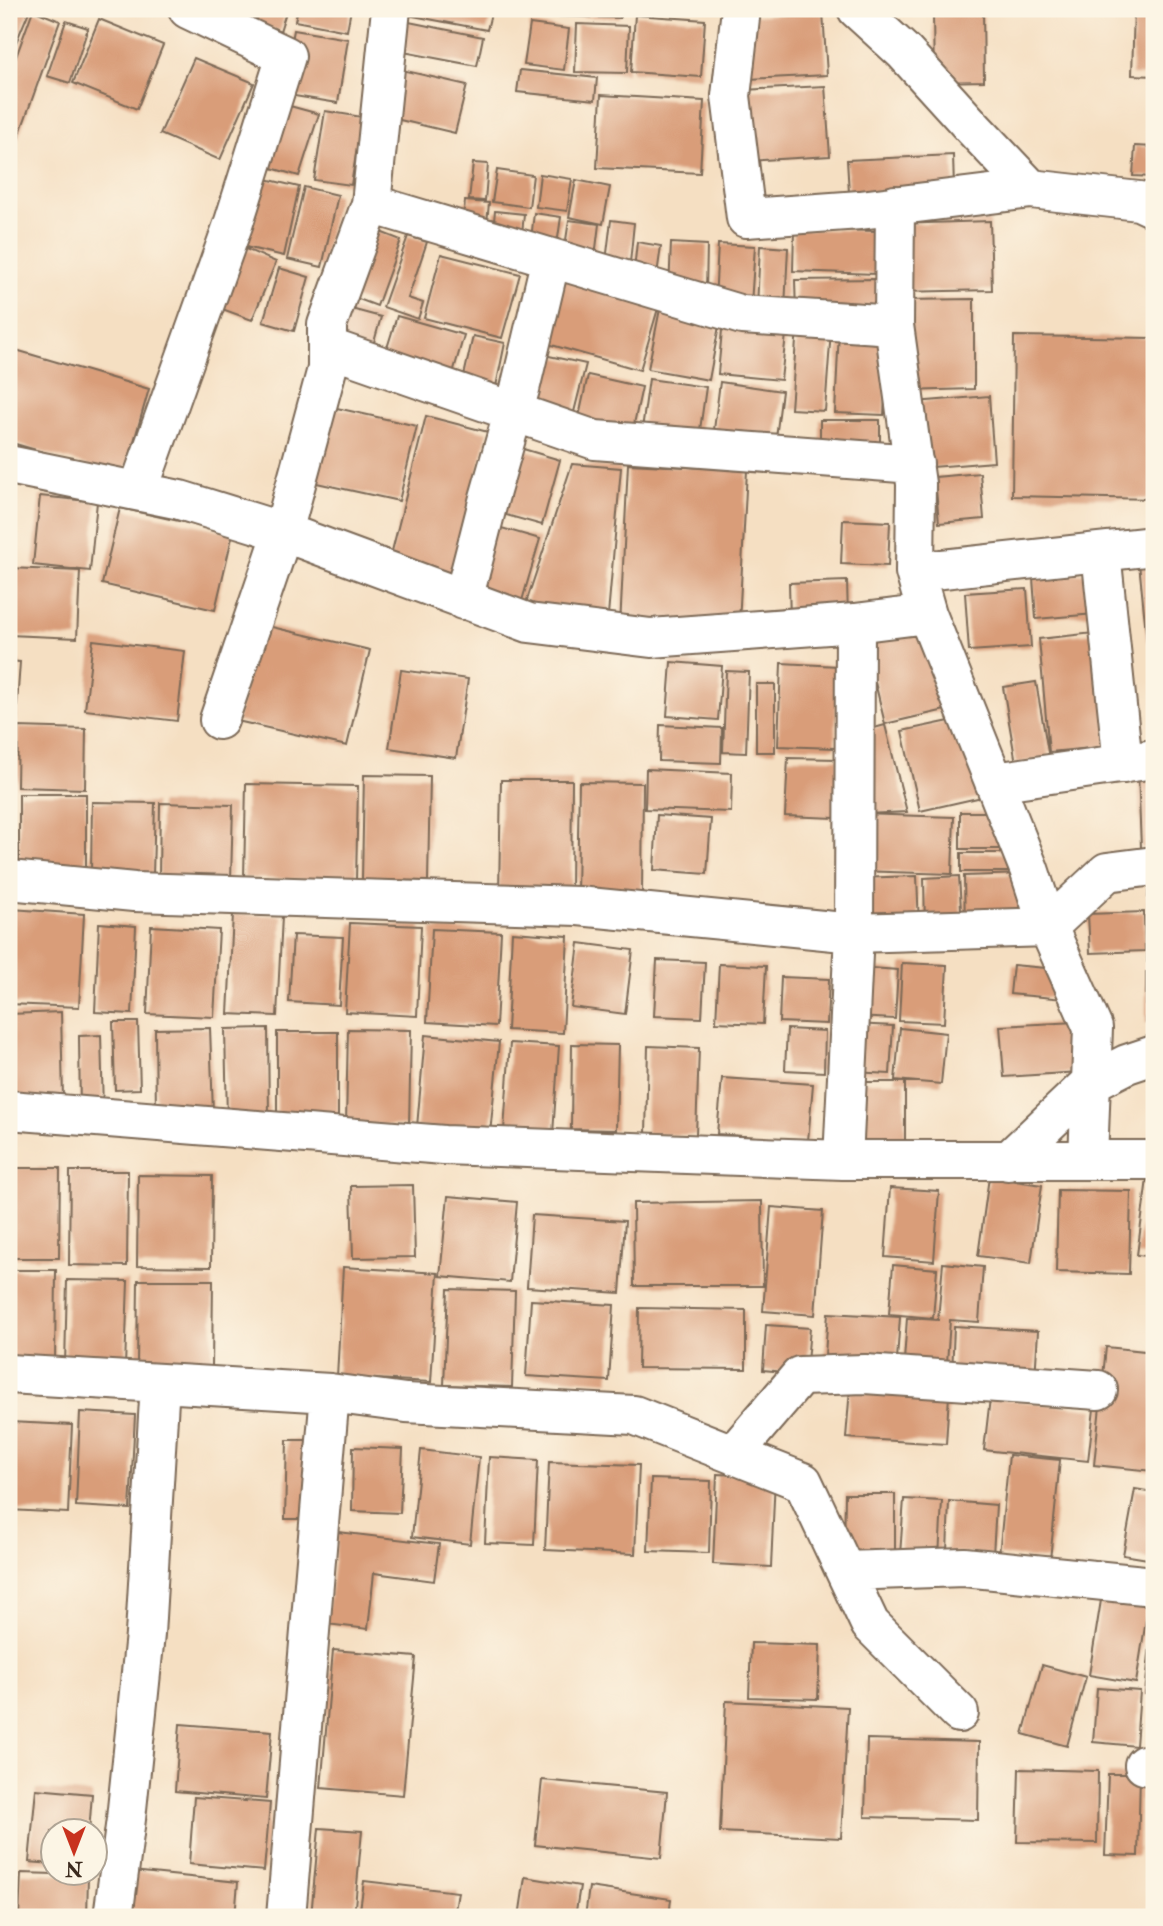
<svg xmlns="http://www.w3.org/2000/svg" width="1163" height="1926" viewBox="0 0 1163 1926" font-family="'IM FELL Double Pica',serif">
  <rect width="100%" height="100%" fill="#fcf5e5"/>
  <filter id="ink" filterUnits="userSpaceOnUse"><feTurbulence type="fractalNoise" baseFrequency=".0143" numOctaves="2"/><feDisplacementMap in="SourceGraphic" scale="14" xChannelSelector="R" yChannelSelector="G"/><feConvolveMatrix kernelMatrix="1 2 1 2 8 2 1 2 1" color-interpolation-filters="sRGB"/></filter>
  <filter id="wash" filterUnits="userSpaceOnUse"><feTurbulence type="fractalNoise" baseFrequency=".00686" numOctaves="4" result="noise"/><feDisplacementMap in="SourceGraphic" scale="28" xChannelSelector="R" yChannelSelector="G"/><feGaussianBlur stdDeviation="1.57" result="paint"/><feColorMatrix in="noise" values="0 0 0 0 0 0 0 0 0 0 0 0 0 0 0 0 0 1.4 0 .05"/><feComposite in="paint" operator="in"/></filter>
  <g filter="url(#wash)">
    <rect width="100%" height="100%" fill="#f5dfc2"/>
    <g id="blocks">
      <path fill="#d99d79" d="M9 9H30L15 45 9 43Z
        M224 9H287L280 31 222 15Z
        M298 9H351L347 31 295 21Z
        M398 9H492L487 30 397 13Z
        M554 9H620V18L553 16Z
        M1134 9H1154V76L1132 75Z
        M33 10 60 21 15 147 9 145V67L12 68Z
        M983 11 984 81 934 82 933 12Z
        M823 12 827 75 749 79 746 16Z
        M635 15 705 20 701 77 631 72Z
        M99 19 163 45 137 109 73 83Z
        M399 20 483 37 477 66 393 50Z
        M66 21 88 28 70 83 47 76Z
        M530 24 569 29 564 70 524 65Z
        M577 24 629 26 627 73 575 72Z
        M294 30 348 39 338 103 282 94Z
        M194 58 254 83 220 160 160 134Z
        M393 68 467 85 455 133 383 116Z
        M520 70 597 78 595 100 517 92Z
        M825 86 830 156 747 161 743 90Z
        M601 95 704 101 700 173 597 168Z
        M279 103 319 114 299 176 261 165Z
        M325 111 362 117 351 185 314 180Z
        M1135 146 1154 147V177L1133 176Z
        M953 155 954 188 849 193 847 160Z
        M473 163 488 164 485 201 469 200Z
        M497 170 533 175 529 207 492 202Z
        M540 174 572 179 567 211 536 207Z
        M253 176 299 187 284 256 237 245Z
        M576 180 610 187 603 224 569 217Z
        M304 187 338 195 322 267 287 259Z
        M465 201 489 203 486 233 462 229Z
        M495 211 524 214 521 243 492 240Z
        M534 213 561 217 556 252 530 249Z
        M569 220 599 224 594 265 563 260Z
        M611 220 634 223 629 273 605 270Z
        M990 221 992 290 899 292 897 224Z
        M370 228 401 240 377 306 345 294Z
        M794 229 877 231 876 274 793 271Z
        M408 236 427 242 408 298 423 303 418 319 383 307Z
        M637 242 661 246 656 282 633 280Z
        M671 243 707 245 706 292 669 291Z
        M718 244 755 246 751 304 715 302Z
        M239 246 276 262 252 320 214 306Z
        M760 246 788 248 785 308 757 307Z
        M441 254 520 274 502 338 424 318Z
        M279 268 309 277 294 331 263 322Z
        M553 274 659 305 640 370 534 340Z
        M879 279V312L796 314 795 280Z
        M974 299V389L905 391 904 300Z
        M661 304 721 315 709 380 648 369Z
        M340 306 381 317 371 353 330 342Z
        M397 316 464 335 451 380 383 361Z
        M723 319 787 325 781 380 718 374Z
        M797 327 831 330 825 411 791 409Z
        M839 331 888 334 884 415 835 413Z
        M473 336 505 343 494 396 461 389Z
        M1014 336 1154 338V499L1012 496Z
        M9 348 149 389 124 476 9 442Z
        M535 353 586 364 572 420 522 409Z
        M588 375 642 387 631 438 577 426Z
        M649 379 706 387 699 437 642 429Z
        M720 382 782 391 775 446 713 438Z
        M989 396 994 462 920 468 915 402Z
        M319 404 417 426 399 501 303 480Z
        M426 416 488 432 451 583 388 567Z
        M820 420H880V451L820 450Z
        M510 445 560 460 542 525 492 511Z
        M572 464 621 468 607 626 524 609Z
        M628 464 747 470 739 624 620 627Z
        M980 473 984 519 939 523 935 477Z
        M40 496 97 502 90 571 33 565Z
        M120 508 233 533 215 610 102 584Z
        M843 520 890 522 888 566 841 564Z
        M491 525 540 539 519 611 469 596Z
        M1154 562V641L1147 642 1139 563Z
        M9 568 80 571 77 638 9 635Z
        M1103 572 1107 613 1036 619 1033 578Z
        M847 581 848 617 790 619 789 583Z
        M1027 589 1031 647 969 651 965 593Z
        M259 624 370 650 347 746 237 721Z
        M925 626 945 710 885 724 865 640Z
        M1103 632 1113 746 1049 752 1039 639Z
        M93 640 185 651 177 721 85 710Z
        M9 661 20 662 16 720H9Z
        M671 662 722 666 718 720 667 716Z
        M781 663 838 666 835 748 778 746Z
        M401 670 468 679 456 758 389 748Z
        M726 671 749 672 746 753 723 752Z
        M1036 682 1049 758 1016 763 1003 687Z
        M756 684H775V752H756Z
        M964 718 982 797 920 811 902 731Z
        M660 725 722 728 721 763 659 761Z
        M885 725 907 812 865 814 860 732Z
        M18 727 86 729 85 789 17 787Z
        M788 758 838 759 836 818 785 816Z
        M646 769 732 773 731 812 645 809Z
        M1154 770V848H1141L1138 771Z
        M364 775 430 776 428 881 362 880Z
        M501 780H572L571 894 499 893Z
        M579 782 643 783 642 895 577 894Z
        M246 784 358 786 356 881 244 878Z
        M19 794H86V870H19Z
        M92 802 155 803 153 875 91 873Z
        M160 803 233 805 231 880 159 878Z
        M960 812H1004V849H960Z
        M859 814 954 817 952 874 858 871Z
        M657 815 711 819 707 874 654 870Z
        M961 853H1019V872H961Z
        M1023 874 1025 922 965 926 964 876Z
        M917 876 919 926 859 927 857 878Z
        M959 876 962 926 925 927 924 878Z
        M1148 892 1154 893V962H1147Z
        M11 909 84 914 79 1007 9 1004Z
        M1144 912 1145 951 1090 953 1088 914Z
        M233 914 282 916 277 1016 228 1014Z
        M99 923 136 926 132 1014 95 1012Z
        M350 923 421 926 417 1016 345 1012Z
        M151 926 219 930 214 1017 147 1014Z
        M432 929 501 932 496 1026 427 1022Z
        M512 932 568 936 563 1033 507 1030Z
        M293 935 343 937 339 1005 289 1002Z
        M579 943 633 950 625 1014 571 1007Z
        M657 960 705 962 702 1018 654 1016Z
        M902 963 947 965 944 1023 899 1021Z
        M719 964 766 966 763 1024 716 1022Z
        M1013 965 1067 970 1064 999 1010 994Z
        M857 967 898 970 895 1019 855 1017Z
        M1146 972H1154V1023H1146Z
        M781 977 829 979 827 1024 779 1022Z
        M61 1012 63 1099 9 1100V1014Z
        M113 1022H138L140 1089 115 1090Z
        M1077 1022 1079 1072 1004 1077 1000 1026Z
        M855 1024 893 1026 890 1074 853 1072Z
        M210 1028 213 1113 156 1114 155 1029Z
        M268 1028 269 1117 227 1118 225 1029Z
        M900 1028 946 1033 941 1084 895 1080Z
        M348 1029 411 1030 409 1126 346 1124Z
        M787 1029 825 1031 824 1072 785 1070Z
        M277 1032H338V1123H277Z
        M101 1035 103 1110 80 1111 79 1036Z
        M425 1035 499 1042 490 1134 417 1127Z
        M510 1043 559 1046 553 1134 504 1130Z
        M572 1044 618 1045 616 1130 571 1129Z
        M648 1046 699 1048 696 1135 646 1134Z
        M722 1078 813 1084 808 1141 717 1134Z
        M853 1082H905V1149H853Z
        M9 1168H60L59 1258H9Z
        M70 1171H128L127 1266 69 1265Z
        M138 1175 212 1176 211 1267 137 1266Z
        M989 1177 1042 1185 1031 1263 978 1256Z
        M1147 1179 1154 1180V1257L1137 1255Z
        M413 1185 415 1257 353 1258 351 1186Z
        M890 1188 939 1191 934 1261 885 1257Z
        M1058 1190 1131 1191 1129 1274 1056 1272Z
        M448 1196 517 1202 510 1282 440 1276Z
        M762 1201 763 1286H634L633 1203Z
        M771 1207 823 1211 815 1315 763 1311Z
        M532 1215 625 1221 620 1293 527 1287Z
        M943 1263 983 1267 979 1322 950 1320 946 1377 903 1375 907 1318 938 1320Z
        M893 1265 937 1269 933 1318 889 1314Z
        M343 1267 438 1273 431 1382 337 1377Z
        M9 1270H56L55 1364H9Z
        M67 1280 128 1281 125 1367 65 1366Z
        M138 1280H213L212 1368 137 1367Z
        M448 1289 515 1291 512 1387 444 1385Z
        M531 1300 614 1305 609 1381 526 1376Z
        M639 1308 746 1310V1369L638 1368Z
        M828 1313 900 1317 896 1374 824 1369Z
        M766 1325 810 1328 806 1374 763 1370Z
        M954 1326 1038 1331 1035 1379 952 1375Z
        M1106 1347 1154 1352 1153 1471 1094 1465Z
        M850 1388 949 1395 946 1444 846 1438Z
        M990 1398 1094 1409 1088 1461 984 1450Z
        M80 1412 135 1415 130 1509 76 1506Z
        M9 1422 72 1425 68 1513 9 1510Z
        M287 1440H316L314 1519H285Z
        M353 1447 403 1449 400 1513 352 1511Z
        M421 1450 479 1457 470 1544 412 1537Z
        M1009 1455 1060 1460 1050 1560 999 1555Z
        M489 1457 538 1460 534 1545 485 1543Z
        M549 1462 639 1465 635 1554 545 1550Z
        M717 1474 775 1477 771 1567 713 1564Z
        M651 1479 711 1481 709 1553 648 1551Z
        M1135 1489 1154 1492V1560L1123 1555Z
        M845 1494H895V1559H844Z
        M904 1499 942 1501 939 1558 900 1555Z
        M949 1501 996 1505 993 1555 947 1552Z
        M338 1532 439 1544 434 1581 374 1573 368 1629 326 1624Z
        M1102 1594 1149 1601 1136 1683 1089 1675Z
        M1152 1625H1154V1695L1145 1694Z
        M751 1643 820 1645 818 1699 749 1697Z
        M333 1650 416 1657 403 1795 321 1788Z
        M1042 1665 1086 1677 1067 1746 1023 1734Z
        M1097 1688 1140 1691 1136 1746 1093 1742Z
        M726 1701 848 1707 841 1838 720 1832Z
        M180 1724 272 1731 266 1799 175 1791Z
        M867 1739 979 1742 978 1820 865 1817Z
        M1019 1769 1098 1771 1097 1843 1017 1842Z
        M1108 1774H1140L1138 1856 1105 1855Z
        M542 1780 667 1792 661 1858 535 1845Z
        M36 1789 92 1794 89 1832H52V1864L29 1862Z
        M194 1797 270 1803 264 1871 189 1864Z
        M319 1828 362 1831 354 1917H311Z
        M132 1871 238 1882 235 1917H203L128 1909Z
        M21 1873 88 1875 87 1917H19Z
        M525 1877 580 1886 575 1917H519Z
        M364 1881 458 1892 454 1917H359Z
        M589 1887 671 1899 669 1917H585Z"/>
    </g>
  </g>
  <g filter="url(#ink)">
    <use href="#blocks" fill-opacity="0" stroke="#7c6957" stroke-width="2"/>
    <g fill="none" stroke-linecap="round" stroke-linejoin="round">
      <defs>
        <path id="minor" d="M741 9 731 96 746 218 860 210 1031 189
          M857 9 904 52 974 129 1031 189 1139 201 1154 208
          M371 204 742 315 894 325 916 484 915 572 927 614 1029 869 1048 927 1093 1028 1088 1160
          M894 325 895 205
          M327 347 595 440 914 464
          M9 465 180 500 283 532 529 623 651 638 855 623 927 614
          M138 491 234 222 286 56 188 9
          M1101 552 1123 764
          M915 572 1154 546
          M463 600 489 498 520 389 551 258
          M219 720 283 532 327 369V325L371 204 391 9
          M994 782 1154 759
          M9 880 134 892 578 906 854 933 1048 927 1107 872 1154 866
          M9 1110 444 1145 843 1160H1154
          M843 1160 854 933 855 623
          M1008 1161 1090 1083 1127 1064 1154 1055
          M9 1374 330 1393 406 1403 634 1415 803 1482 870 1624 959 1713
          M736 1456 742 1444 800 1376 865 1374 1098 1390
          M845 1571 964 1567 1154 1586
          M1144 1765 1154 1767
          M113 1917 126 1819 145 1634 160 1383
          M286 1917 330 1393"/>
      </defs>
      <use href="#minor" stroke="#7c6957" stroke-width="42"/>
      <use href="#minor" stroke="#fff" stroke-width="38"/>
    </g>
  </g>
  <rect width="1163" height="1926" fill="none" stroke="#fcf5e5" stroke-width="35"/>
  <g transform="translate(74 1852) rotate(180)"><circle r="33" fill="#fcf5e5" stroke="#afa495" stroke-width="2"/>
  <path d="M0-5L12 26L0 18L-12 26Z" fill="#c8321e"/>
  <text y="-10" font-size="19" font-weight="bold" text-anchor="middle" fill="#3b2a1e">N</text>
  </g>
</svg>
